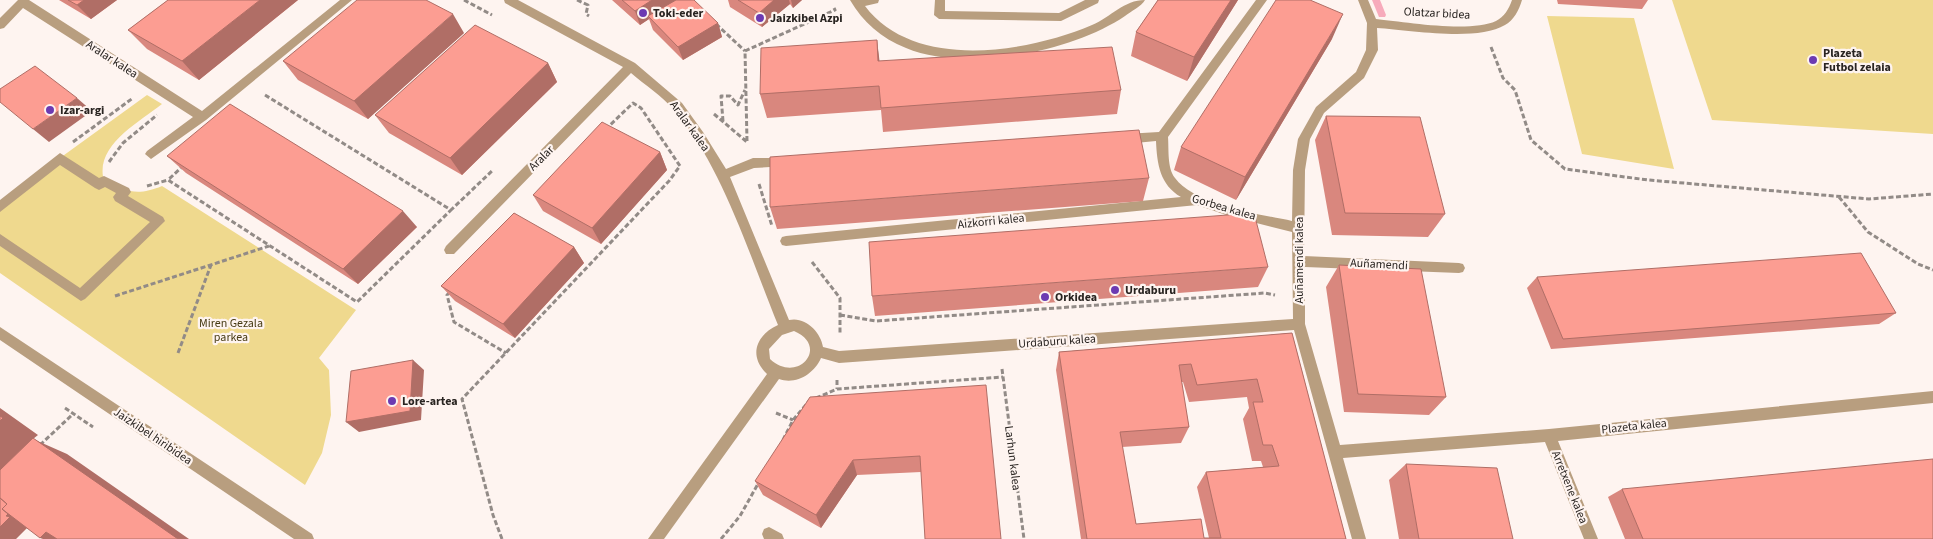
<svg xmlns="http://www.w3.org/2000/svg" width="1933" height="539" viewBox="0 0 1933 539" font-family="'Source Sans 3',sans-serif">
  <rect width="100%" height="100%" fill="#fef4f0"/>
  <path fill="#efd98e" d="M1672 0H1933V134L1712 120Z
    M1547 16 1634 18 1674 169 1582 154Z
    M147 95 162 104C138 123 94 146 104 181 127 192 138 196 162 186L356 310 319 358 329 370 331 415 322 453 305 485 0 273V207L60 158Z"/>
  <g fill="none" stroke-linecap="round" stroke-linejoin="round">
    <path fill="#f7aabb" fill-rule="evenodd" d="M1372 0H1380L1386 15 1385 17H1379Z"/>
    <path stroke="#928b87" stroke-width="3" stroke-dasharray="5 2.5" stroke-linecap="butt" d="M464 0 492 15
      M577 0 588 5 586 14 589 16
      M716 24 745 51
      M1491 47 1503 78 1515 90 1531 140 1565 169 1648 180 1869 199 1933 194
      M265 95 451 210 493 170
      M714 114 747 142
      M723 121 721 96H730L738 105 745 90
      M747 141 745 51 835 10 834 8
      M73 142 133 98
      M109 162 123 143 157 115
      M184 165 168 180 357 302 451 210
      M759 184 772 226
      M147 186 168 180
      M1839 197 1868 232 1918 264 1933 270
      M812 262 840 298V333
      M450 292 447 295 454 322 506 353
      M115 296 269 246
      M840 315 876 321 1265 293 1275 295
      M178 353 211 265
      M1002 369 1024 539
      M837 380V389
      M816 398 837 389 1003 377
      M65 408 93 427
      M776 413 793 420
      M783 440 793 420 810 400
      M40 445 73 414
      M502 539 493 515 462 399 669 181 680 166 641 108 633 103 608 127
      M721 539 740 516 759 482"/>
    <path fill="#b89e7f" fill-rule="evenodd" d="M18 0H29L202 111 340 0H352L206 120 151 159 145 154 147 151 193 117 23 8 4 28 0 29V18Z
      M504 0H518L635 63 682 103 703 132 726 169 753 158H790L792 161 786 166 754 168 730 177 789 320C805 316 821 332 823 347L839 351 1293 319 1292 232 1229 216 1197 205 786 246 782 245 780 241 782 237 786 236 1181 197C1160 185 1157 164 1156 141L1125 144 1119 139 1125 134 1159 132 1256 0H1267L1168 137C1169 149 1167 168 1175 178 1196 206 1260 214 1292 221L1293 170 1298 139 1316 107 1356 72 1366 50 1367 23 1358 0H1368L1376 19C1405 22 1470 33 1496 21 1504 17 1509 9 1512 0H1522C1519 10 1514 20 1505 25 1477 42 1410 30 1377 28L1378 50 1364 78 1324 113 1310 139 1305 170 1304 256 1459 263 1463 264 1465 268 1463 272 1459 273 1305 267V324L1340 445 1549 429 1933 391V403L1558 441 1598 539H1584L1545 442 1343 458 1366 539H1352L1294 330 839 363 821 358C814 374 796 385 779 379L664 539H648L767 374C748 356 756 335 778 325 750 257 722 165 674 110 662 96 645 85 631 73L454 254H446L444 250 446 246 623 67 505 3ZM794 331C830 346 798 385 770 359L769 349 782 335Z
      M850 0H879L878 3 865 6C914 71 1026 53 1092 25 1111 17 1124 0 1145 0 1141 7 1131 11 1125 16 1072 52 966 73 906 48 881 38 863 22 850 0Z
      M935 0H945V11L1059 13 1085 0H1099L1098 3 1061 21 939 19 934 15Z
      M60 153 99 178 104 176 129 188 131 192 128 196 163 217 165 221 85 299 81 301 0 246V234L80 288 150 222 115 201 113 197 116 193 105 187 99 190 95 188 60 165 0 212V200Z
      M0 327 312 534 314 539H294L0 340Z
      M769 527 782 534 784 539H764L762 534 764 529Z"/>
  </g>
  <path fill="#d9877e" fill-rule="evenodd" d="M59 0H117L91 19Z
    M168 0H298L199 80 147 49 128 30Z
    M612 0H675L718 23 722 37 683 60 653 30 649 19 640 25Z
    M728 0H802L793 8 790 4 762 27 730 7Z
    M1158 0H1238L1187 81 1131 56 1136 32Z
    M1557 0H1648L1642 9 1558 4Z
    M464 33 368 119 298 80 283 61Z
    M1332 39 1236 200 1174 170 1181 147Z
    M877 40 879 61 1121 90 1117 114 883 132 881 110 767 118 760 94Z
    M548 63 557 82 462 175 389 133 375 115Z
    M1326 116 1445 214 1428 237 1332 235 1315 140Z
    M660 152 667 170 601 244 543 211 533 195Z
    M167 156 417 227 358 284 186 173Z
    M1149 178 1143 201 777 229 770 207Z
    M574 247 584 263 515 338 455 301 441 286Z
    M1339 265 1446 397 1429 415 1344 412 1326 287Z
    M1268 267 1258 287 875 316 872 296Z
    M1537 277 1896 313 1879 324 1551 349 1527 288Z
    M1292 333 1346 539H1081L1056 370 1059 352ZM1181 382H1183L1189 402 1247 397 1249 408 1243 419 1252 461H1261L1263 467 1206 472 1197 487 1209 538H1204L1136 524 1122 447 1181 443 1189 427Z
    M986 385 921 472 857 475 821 528 763 495 755 481Z
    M1406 464 1513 539H1399L1389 480Z
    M1622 489 1933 539H1625L1608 497Z"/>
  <path fill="#b06e66" d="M84 0H117L91 19 77 5Z
    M260 0H298L199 80 182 61Z
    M652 0H675L676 2 648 16 649 19 640 25 635 11Z
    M774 0H789L790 4 762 27 759 13Z
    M791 0H802L793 8Z
    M1231 0H1238L1187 81 1194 57Z
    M453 14 464 33 368 119 354 101Z
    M1343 14 1332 39 1236 200 1245 177Z
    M718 23 722 37 683 60 678 47Z
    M877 40 880 65 878 61Z
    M548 63 557 82 462 175 450 158Z
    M77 98 92 111 49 142 33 129Z
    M660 152 667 170 601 244 592 228Z
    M403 211 417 227 358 284 343 269Z
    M574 247 584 263 515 338 503 324Z
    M413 360 424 370 421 420 359 432 346 422Z
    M0 408 38 435 33 439 67 454 189 539H178L0 470Z
    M853 460 857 475 821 528 816 515Z
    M0 489 27 524 6 516Z
    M10 517 30 525 16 539H0V527Z
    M46 532 65 539H43L40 538Z"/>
  <path fill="#fc9d92" stroke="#b06e66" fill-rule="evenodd" d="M68 0H84L77 5Z
    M168 0H260L182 61 128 30Z
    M357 0H426L453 14 354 101 283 61Z
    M622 0H652L635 11Z
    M676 0H694L718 23 678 47 648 16Z
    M738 0H774L759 13Z
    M1158 0H1231L1194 57 1136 32Z
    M1276 0H1310L1343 14 1245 177 1181 147Z
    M475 25 548 63 450 158 375 115Z
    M877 40 878 61 1112 47 1121 90 881 108 879 86 760 94 761 48Z
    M35 66 77 98 33 129 0 102V89Z
    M230 104 403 211 343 269 167 156Z
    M1326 116 1420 117 1445 214 1345 213Z
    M602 122 660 152 592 228 533 195Z
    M1139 130 1149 178 770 207V157Z
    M514 213 574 247 503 324 441 286Z
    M1254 213 1268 267 872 296 869 242Z
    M1861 253 1896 313 1563 339 1537 277Z
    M1339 265 1421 269 1446 397 1358 394Z
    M1292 333 1346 539H1087L1059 352ZM1191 364 1197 385 1257 379 1263 402H1253L1263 445H1272L1279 466 1206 472 1221 538H1204L1201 519 1136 524 1120 432 1189 427 1179 365Z
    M413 360 410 411 346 422 351 371Z
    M986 385 1001 539H925L920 456 853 460 816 515 755 481 810 397Z
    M0 416 3 418 0 421Z
    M33 438 178 539H57L46 532 40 538 2 509 7 504 0 498V470Z
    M1933 459V539H1643L1622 489Z
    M1406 464 1497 468 1513 539H1419Z
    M0 498 7 504 2 509 8 514 6 516 10 517 0 527Z"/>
  <g fill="#6c3ab2" stroke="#fef4f0" stroke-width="2">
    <circle cx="643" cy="13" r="5"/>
    <circle cx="760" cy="18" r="5"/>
    <circle cx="1813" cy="60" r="5"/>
    <circle cx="50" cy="110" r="5"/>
    <circle cx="1115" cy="290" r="5"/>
    <circle cx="1045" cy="297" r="5"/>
    <circle cx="392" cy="401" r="5"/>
  </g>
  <g text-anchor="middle" stroke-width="4.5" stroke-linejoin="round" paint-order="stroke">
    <g font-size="12" font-weight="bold" fill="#292421" stroke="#fef4f0" text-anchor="start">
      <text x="653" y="17">Toki-eder</text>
      <text x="770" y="22">Jaizkibel Azpi</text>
      <text x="1823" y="57">Plazeta<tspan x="1823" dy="14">Futbol zelaia</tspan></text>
      <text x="60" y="114">Izar-argi</text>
      <text x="1125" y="294">Urdaburu</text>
      <text x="1055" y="301">Orkidea</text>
      <text x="402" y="405">Lore-artea</text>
    </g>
    <g font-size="12" fill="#292421" stroke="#fef4f0">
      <text transform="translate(1437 13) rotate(3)" y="4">Olatzar bidea</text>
      <text transform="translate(112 59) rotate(33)" y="4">Aralar kalea</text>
      <text transform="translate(690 126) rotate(54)" y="4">Aralar kalea</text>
      <text transform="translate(541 158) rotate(-45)" y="4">Aralar</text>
      <text transform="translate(1224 207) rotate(16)" y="4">Gorbea kalea</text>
      <text transform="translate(991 221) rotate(-6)" y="4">Aizkorri kalea</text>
      <text transform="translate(1299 260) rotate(-90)" y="4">Auñamendi kalea</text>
      <text transform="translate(1379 264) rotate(3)" y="4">Auñamendi</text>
      <text transform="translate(1057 341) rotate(-4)" y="4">Urdaburu kalea</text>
      <text transform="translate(1634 426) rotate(-6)" y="4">Plazeta kalea</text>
      <text transform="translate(153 436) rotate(34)" y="4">Jaizkibel hiribidea</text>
      <text transform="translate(1013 458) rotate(83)" y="4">Larhun kalea</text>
      <text transform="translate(1570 487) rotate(68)" y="4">Arretxene kalea</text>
    </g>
    <g font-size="12" fill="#473b14" stroke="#fef4f0">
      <text x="231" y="327">Miren Gezala<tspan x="231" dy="14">parkea</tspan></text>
    </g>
  </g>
</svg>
